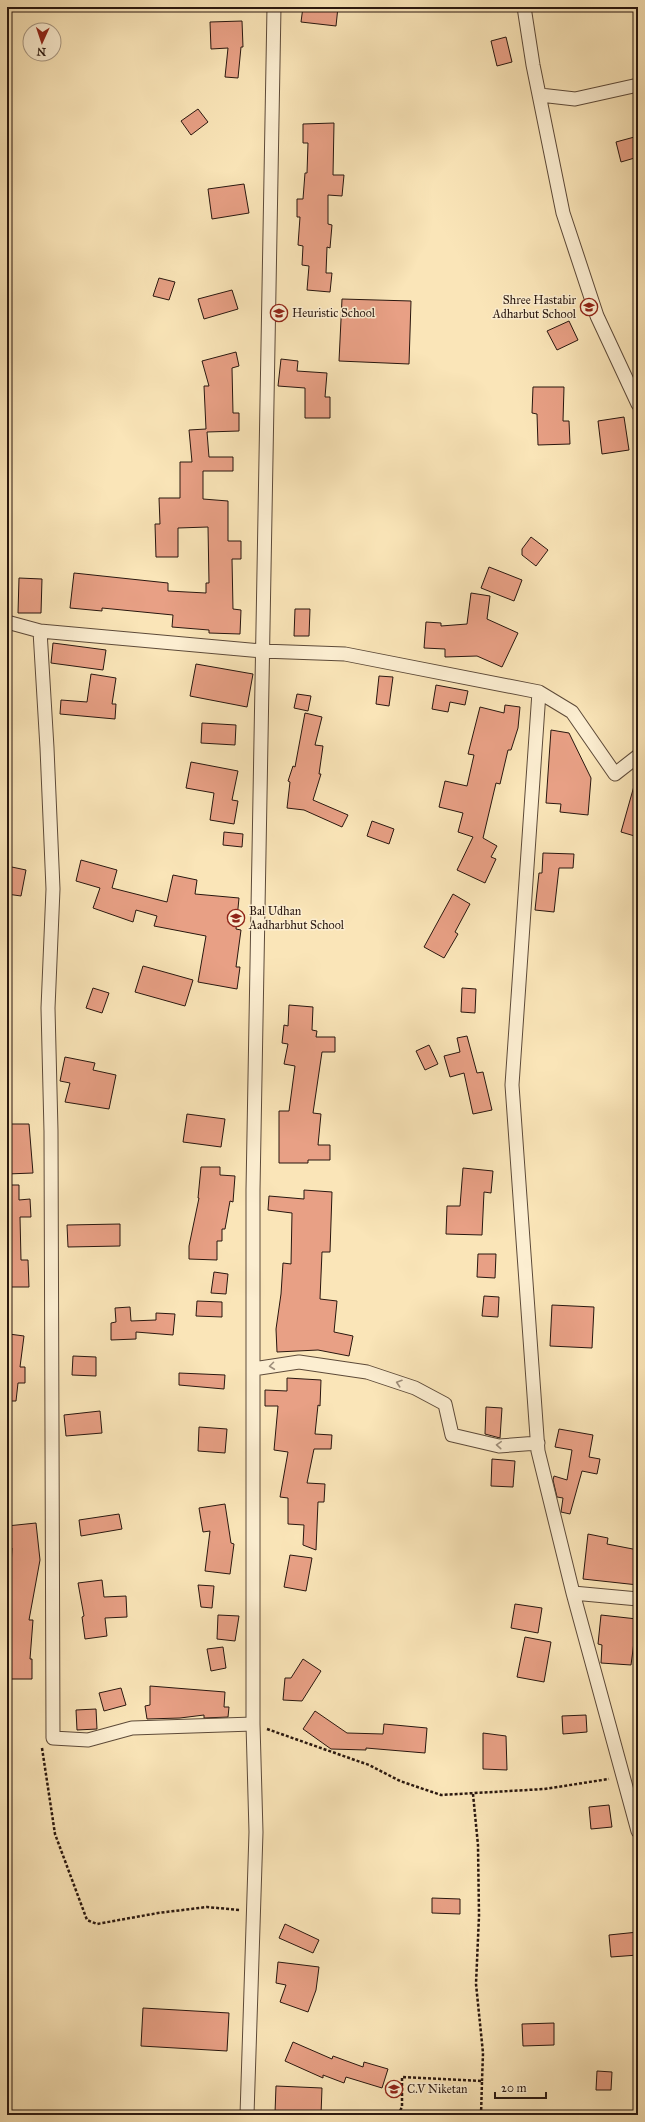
<svg xmlns="http://www.w3.org/2000/svg" width="645" height="2122" viewBox="0 0 645 2122" font-family="'IM FELL Great Primer',serif">
  <rect width="100%" height="100%" fill="#fae5b8"/>
  <filter id="stains"><feTurbulence type="fractalNoise" baseFrequency=".005" numOctaves="4"/><feColorMatrix values="0 0 0 0 .2 0 0 0 0 .09 0 0 0 0 .02 0 0 0 .5 -.17"/></filter>
  <radialGradient id="worn" r=".72"><stop offset=".6" stop-color="#630" stop-opacity="0"/><stop offset="1" stop-color="#630" stop-opacity=".3"/></radialGradient>
  <path fill="#e8a085" stroke="#29170f" d="M303 7H338L336 26 301 22Z
    M242 21 243 47H241L238 78 225 77 228 48 211 49 210 22Z
    M506 37 512 62 497 66 491 41Z
    M198 109 208 122 191 135 181 121Z
    M334 123 333 175H344L342 196 328 195V224L332 225 330 248 327 247 326 273H332L330 292 307 290 309 266 302 265 303 246 298 245 300 217H297V199H303L305 173H307L308 143H303V124Z
    M638 136V157L621 162 616 142Z
    M244 184 249 213 212 219 208 189Z
    M159 278 175 282 169 300 153 296Z
    M232 290 238 309 204 319 198 299Z
    M342 299 411 301 409 364 339 361Z
    M569 321 578 340 557 350 547 331Z
    M236 352 239 366 232 368 233 413H239V431L207 432 209 457H233V471H203V499L228 501V541H241V559H232L233 609 241 610 240 634 209 633V630L172 627 173 615 102 608V611L70 608 74 573 168 583V591L206 593V583H209L208 527 178 528V557H156L155 524H160L159 498H180V462H192L189 430 206 429 204 386H209L202 361Z
    M281 359 298 361 297 371 327 373 325 397H330V418H305V388L278 386Z
    M533 387H564L563 421H569L570 444 538 445 537 414 532 413Z
    M624 417 629 450 602 454 598 421Z
    M531 537 548 550 536 566 522 555V549Z
    M489 567 522 580 514 601 481 588Z
    M19 578 42 579 41 613H18Z
    M471 593 490 596 487 619 518 633 502 667 477 656 445 657V649L424 648 426 622 441 623V626L467 624Z
    M295 609H310L309 636H294Z
    M53 643 106 650 103 670 51 663Z
    M196 664 253 674 247 707 190 696Z
    M91 674 116 678 112 704H116L115 719 60 714 61 700 87 702Z
    M379 676 393 677 389 706 376 704Z
    M436 685 468 691 465 705 450 702 448 712 432 709Z
    M297 694 311 696 308 711 294 708Z
    M505 705 520 707 518 728 511 750H508L500 784 496 783 483 838 497 846 491 857 496 859 485 883 457 870 473 837 458 832 463 813 439 807 445 781 467 786 474 755 468 754 480 707 504 713Z
    M305 713 322 717 315 745 323 746 319 774H321L313 800 348 815 342 827 304 810 287 808 290 782 288 781 293 766 295 767Z
    M202 723 236 725 235 745 201 743Z
    M551 730 569 733 591 778 588 815 560 812 561 804 546 803Z
    M191 762 238 771 232 800 238 801 234 824 210 820 214 793 186 788Z
    M634 786H638V837L621 832Z
    M372 821 394 829 389 844 367 836Z
    M224 832 243 834 242 847 223 845Z
    M543 853 574 854 573 868H559L554 912 535 910 539 873H542Z
    M81 860 117 870 112 888 167 902 173 875 197 880 195 894 239 898 236 929 241 930 236 967H240L237 989 198 982 206 936 154 926 157 916 136 910 133 922 93 908 100 888 76 881Z
    M7 866 26 870 21 896 7 894Z
    M453 894 470 904 455 932 458 934 444 958 424 947Z
    M143 966 193 980 185 1006 135 992Z
    M93 988 109 993 102 1013 86 1008Z
    M462 988 476 989 475 1013 461 1012Z
    M289 1005 313 1007 312 1030 317 1031 316 1037H335V1052H322L313 1113 321 1114 318 1145H330V1160H308V1163H279V1111H289L295 1066 284 1064 288 1044 282 1043 284 1025 288 1026Z
    M467 1036 477 1073 483 1072 492 1110 473 1114 464 1073 450 1077 444 1056 460 1052 457 1038Z
    M429 1045 438 1064 425 1070 416 1051Z
    M65 1057 95 1063 93 1070 116 1075 109 1109 65 1102 70 1083 60 1081Z
    M187 1114 225 1119 221 1147 183 1142Z
    M7 1124H29L33 1173 7 1174Z
    M201 1167H220V1175L235 1176 233 1202 230 1201 225 1229H222V1241H217V1260L189 1259V1246L199 1198H198Z
    M463 1168 493 1171 491 1193 484 1192 482 1235 446 1234 447 1206H460Z
    M7 1185H19V1200L30 1199 31 1217H20L21 1260H28L29 1287H7Z
    M304 1190 332 1192 330 1252H322L320 1299 337 1301 334 1332 353 1336 349 1356 318 1350 277 1352 276 1329 281 1294 283 1263 291 1264 292 1213 268 1210 269 1196 304 1199Z
    M120 1224V1246L68 1247 67 1225Z
    M478 1254H496L495 1278 477 1277Z
    M214 1272 228 1274 226 1294 211 1293Z
    M484 1296 499 1297 498 1317 482 1316Z
    M197 1301 222 1302V1317L196 1316Z
    M552 1305 594 1307 592 1348 550 1346Z
    M130 1307 131 1321 156 1320V1313L175 1314 173 1335 136 1332V1339L111 1340V1323L116 1322 115 1308Z
    M9 1334 24 1336 20 1367H25V1383H18L16 1401H7Z
    M73 1356 96 1357V1376L72 1375Z
    M179 1373 225 1375 224 1389 179 1385Z
    M287 1378 321 1380 320 1406 318 1405 315 1434 332 1435 331 1449H314L307 1483 325 1484 324 1502H318L316 1550 303 1545 304 1525 288 1524V1498L280 1497 288 1452 274 1450 278 1406H265V1390L287 1391Z
    M486 1407 502 1408 500 1438 485 1434Z
    M100 1411 102 1433 66 1436 64 1415Z
    M199 1427 227 1429 225 1453 198 1451Z
    M559 1429 593 1435 589 1457 600 1459 597 1474 582 1471 570 1514 561 1512 563 1498 557 1497 553 1480 554 1476 567 1480 572 1450 555 1447Z
    M492 1459 515 1461 513 1487 491 1486Z
    M225 1504 231 1543 234 1544 230 1574 205 1571 210 1531 203 1532 199 1508Z
    M119 1514 122 1529 81 1536 79 1520Z
    M36 1523 40 1560 29 1620H33L30 1659H32V1679H7V1606L10 1587 12 1548H7V1526Z
    M588 1534 608 1538 607 1544 638 1550V1585L583 1579Z
    M290 1555 312 1558 306 1591 284 1587Z
    M102 1580 104 1597 126 1596 127 1617 105 1618 107 1636 85 1639 82 1617 84 1616 78 1583Z
    M198 1585 214 1586 212 1608 201 1607Z
    M515 1604 542 1608 538 1633 511 1628Z
    M218 1615 239 1616 235 1641 217 1639Z
    M601 1615 637 1619 631 1665 601 1663 602 1645 598 1644Z
    M525 1637 551 1642 544 1682 517 1677Z
    M223 1647 226 1668 211 1671 207 1649Z
    M303 1659 321 1671 302 1701 283 1700 285 1678H291Z
    M150 1686 225 1692 224 1707H229L228 1717 204 1718V1715L180 1718 147 1719 145 1706 150 1705Z
    M121 1688 126 1705 104 1711 99 1693Z
    M96 1709 97 1729 77 1730 76 1710Z
    M315 1711 347 1733 383 1734 384 1724 427 1728 425 1753 366 1748V1750L331 1749 303 1729Z
    M586 1715 587 1732 563 1734 562 1716Z
    M483 1733 506 1736 507 1770 483 1769Z
    M609 1805 612 1827 591 1829 589 1807Z
    M432 1898 460 1899V1914L432 1913Z
    M285 1924 319 1940 313 1953 279 1938Z
    M638 1932V1955L611 1957 609 1935Z
    M278 1962 319 1967 316 1990 308 2012 280 2002 286 1985 276 1983Z
    M143 2008 229 2013 227 2051 141 2046Z
    M554 2023V2045L523 2046 522 2024Z
    M293 2042 332 2059 333 2056 363 2067 364 2062 388 2069 382 2088 346 2077 344 2083 323 2075V2078L285 2061Z
    M597 2071 612 2072 611 2090H596Z
    M276 2086 322 2088 321 2115 275 2113Z"/>
  <g fill="none" stroke-linecap="round" stroke-linejoin="round">
    <defs>
      <path id="minor" d="M524 7 533 65 563 213 597 316 638 404
        M540 95 575 99 638 85
        M7 622 40 631 262 651 345 654 539 692 572 712 615 774 638 756
        M40 631 47 748 53 889 48 1008 51 1131 53 1738 88 1740 132 1728 253 1724
        M539 692 512 1085 538 1451 573 1593 638 1831
        M253 1369 299 1362 367 1372 415 1388 445 1404 452 1435 499 1446 538 1443
        M573 1593 638 1599
        M247 2115 256 1832 253 1724V1190L274 7"/>
    </defs>
    <use href="#minor" stroke="#5d4a39" stroke-width="15"/>
    <path stroke="#29170f" stroke-width="2.5" stroke-dasharray="3 2" stroke-linecap="butt" d="M267 1729 369 1765 400 1781 441 1795 544 1789 609 1779
      M42 1748 55 1834 87 1920 97 1924 158 1913 207 1907 239 1910
      M473 1794 478 1845 479 1916 476 1984 483 2053 482 2081
      M398 2115 402 2107V2077L482 2081 481 2115"/>
    <use href="#minor" stroke="#fceed1" stroke-width="13"/>
  </g>
  <defs><path id="oneway-chevron" d="M-2-3.5L2.5 0L-2 3.5" fill="none" stroke-width="1.6" stroke-linecap="round" stroke-linejoin="round"/></defs>
  <g stroke="#9d8d7a">
    <use href="#oneway-chevron" transform="translate(272 1366) rotate(173)"/>
    <use href="#oneway-chevron" transform="translate(399 1383) rotate(-162)"/>
    <use href="#oneway-chevron" transform="translate(499 1445) rotate(-176)"/>
  </g>
  <defs>
    <symbol id="school-ring" viewBox="-11 -11 22 22"><circle r="9.5" fill="#fceed1" stroke="#8f2418" stroke-width="1.5"/><path d="M0-5L7-2L0 1L-7-2ZM-4 1L0 2.5L4 1V4Q0 6-4 4Z" fill="#8f2418"/></symbol>
  </defs>
  <g fill-rule="evenodd">
    <use href="#school-ring" x="579" y="297" width="20" height="20"/>
    <use href="#school-ring" x="269" y="303" width="20" height="20"/>
    <use href="#school-ring" x="226" y="908" width="20" height="20"/>
    <use href="#school-ring" x="384" y="2079" width="20" height="20"/>
  </g>
  <g text-anchor="middle" stroke-width="3" stroke-linejoin="round" paint-order="stroke">
    <g font-size="12" fill="#29170f" stroke="#fceed1" text-anchor="start">
      <text x="576" y="304" text-anchor="end">Shree Hastabir<tspan x="576" dy="14">Adharbut School</tspan></text>
      <text x="292" y="317">Heuristic School</text>
      <text x="249" y="915">Bal Udhan<tspan x="249" dy="14">Aadharbhut School</tspan></text>
      <text x="407" y="2093">C.V Niketan</text>
    </g>
  </g>
  <rect width="645" height="2122" fill="none" stroke="#fae5b8" stroke-width="24"/>
  <rect x="8" y="8" width="629" height="2106" fill="none" stroke="#29170f" stroke-width="2"/>
  <rect x="12" y="12" width="621" height="2098" fill="none" stroke="#29170f"/>
  <g transform="translate(42 42) rotate(183)"><circle r="19" fill="#fceed1" stroke="#a89883"/>
  <path d="M0-3L7 15L0 10L-7 15Z" fill="#8f2418"/>
  <text y="-6" font-size="11" font-weight="bold" text-anchor="middle" fill="#29170f">N</text>
  </g>
  <path d="M495 2092v6h51v-6" fill="none" stroke="#29170f" stroke-width="2"/>
  <text x="501" y="2092" font-size="12" fill="#29170f" stroke="#fceed1" stroke-width="3" paint-order="stroke">20 m</text>
  <rect width="100%" height="100%" filter="url(#stains)"/>
  <rect width="100%" height="100%" fill="url(#worn)"/>
</svg>
